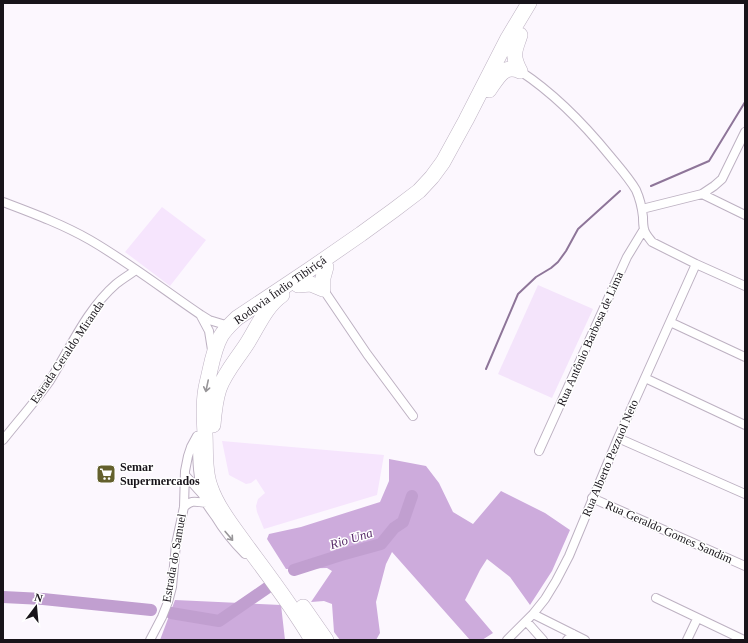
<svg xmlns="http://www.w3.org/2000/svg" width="748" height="643" viewBox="0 0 748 643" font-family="'Times New Roman',serif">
  <rect width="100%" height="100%" fill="#fcf7fe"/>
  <path fill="#f6e5fd" d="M162 207 206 240 170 286 125 252Z
    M222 441 384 455 377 495 264 529 257 512 256 506 258 499 265 493 256 479 251 483 246 484 229 475Z"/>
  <path fill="#f4e4fb" d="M538 285 593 309 552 398 498 374Z"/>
  <path fill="#cdabdc" d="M389 459 426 466 439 483 453 512 473 524 501 491 545 513 570 530 552 571 530 605 510 577 487 559 480 570 465 600 493 633 482 640H470L392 552 386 564 376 602 380 633 376 640H340L334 632 332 604 324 601 311 602 332 571 327 568 286 569 267 539 269 534 301 527 380 502 389 481Z
    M175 600 281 605 285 640H160Z"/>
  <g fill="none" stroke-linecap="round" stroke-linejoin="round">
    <path stroke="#8e7599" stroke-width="2" d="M651 186 709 161 745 102
      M486 369 518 294 536 277 551 268 558 262 566 251 578 229 620 191"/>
    <path stroke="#c19fd0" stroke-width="12" d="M294 570 341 555 381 544 394 528 403 522 412 496
      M3 597 43 599 151 610
      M171 613 219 621 267 588"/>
    <defs>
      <path id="street" d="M520 71C555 94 584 124 610 156 619 167 629 178 636 190 640 199 642 208 643 217 643 221 643 225 644 229 645 234 649 238 652 242L696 264 745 286
        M702 194 745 215
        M3 202C32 213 62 224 90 240 128 262 164 290 201 315L209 320 229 326
        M642 209 702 194 714 186 722 179 745 132
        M323 289 367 354 413 416
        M201 316 209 331 212 350
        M670 322 745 357
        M645 378 745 425
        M197 437C197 458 197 483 206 503 209 508 212 512 215 516 224 531 233 542 245 554
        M618 438 745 494
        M3 440C18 421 35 402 49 382 70 349 86 310 116 284 122 279 129 275 136 270
        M539 451 627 257 644 229
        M185 475 203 495
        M592 498 745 566
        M184 507C193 499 195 502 207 503
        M656 598 744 640
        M533 614 585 640
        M526 621 543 640
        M150 640 162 617 168 602 172 587 176 544 184 507 185 471 188 456 191 447 197 436
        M507 640 533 614 545 599 556 581 569 556 618 438 696 264
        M567 640 573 634
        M687 640 697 619"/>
      <path id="highway" d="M520 35C515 51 511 54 520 71
        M489 90C497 79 504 63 520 71
        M298 285 311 284 323 289V278L326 267
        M213 425C214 413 215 401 219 389 225 372 238 358 248 342 258 326 266 306 282 295
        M303 607 326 640
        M312 640C293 607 269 576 246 545 233 527 217 507 210 486 204 470 206 451 205 434 204 417 203 400 207 383 211 368 213 350 221 336 225 329 231 324 237 318L309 270 361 234 394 210 419 191 432 177 443 162 466 120 508 38 529 3"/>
    </defs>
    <use href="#street" stroke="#bdb1c2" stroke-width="10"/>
    <use href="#highway" stroke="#bdb1c2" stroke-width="16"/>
    <use href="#street" stroke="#fff" stroke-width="8"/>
    <use href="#highway" stroke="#fff" stroke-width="15"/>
  </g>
  <defs><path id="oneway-shaft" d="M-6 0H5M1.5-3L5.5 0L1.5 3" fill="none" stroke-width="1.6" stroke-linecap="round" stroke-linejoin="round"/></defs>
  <g stroke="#979598">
    <use href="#oneway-shaft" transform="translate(207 386) rotate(102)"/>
    <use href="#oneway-shaft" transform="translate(229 536) rotate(50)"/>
  </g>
  <defs>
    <symbol id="supermarket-square" viewBox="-11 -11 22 22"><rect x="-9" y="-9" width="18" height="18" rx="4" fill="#64602d" stroke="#fff"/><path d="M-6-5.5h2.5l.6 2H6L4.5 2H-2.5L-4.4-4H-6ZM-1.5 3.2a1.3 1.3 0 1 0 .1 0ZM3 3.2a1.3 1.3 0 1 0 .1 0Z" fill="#fff"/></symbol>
  </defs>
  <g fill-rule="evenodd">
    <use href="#supermarket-square" x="95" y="463" width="22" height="22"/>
  </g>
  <g text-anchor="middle" stroke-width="3" stroke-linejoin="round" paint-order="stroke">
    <g font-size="12" fill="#18141a" stroke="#fff">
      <text transform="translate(280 290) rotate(-35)" y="4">Rodovia Índio Tibiriçá</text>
      <text transform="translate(590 339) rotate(-66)" y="4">Rua Antônio Barbosa de Lima</text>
      <text transform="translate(67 352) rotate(-56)" y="4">Estrada Geraldo Miranda</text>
      <text transform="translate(610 458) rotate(-67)" y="4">Rua Alberto Pezzuol Neto</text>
      <text transform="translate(669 532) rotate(24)" y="4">Rua Geraldo Gomes Sandim</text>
      <text transform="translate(174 558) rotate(-80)" y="4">Estrada do Samuel</text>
    </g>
    <g font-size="12" font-weight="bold" fill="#18141a" stroke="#fff" text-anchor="start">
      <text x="120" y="471">Semar<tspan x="120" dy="14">Supermercados</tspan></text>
    </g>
    <g font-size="13" font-style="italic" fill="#5a2f6b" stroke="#fff">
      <text transform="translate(351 538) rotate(-17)" y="5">Rio Una</text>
    </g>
  </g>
  <rect width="748" height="643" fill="none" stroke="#18141a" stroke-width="8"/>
  <g transform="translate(36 607) rotate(16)" stroke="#ffffff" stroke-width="3" paint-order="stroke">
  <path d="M0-3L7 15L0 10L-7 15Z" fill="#18141a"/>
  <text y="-6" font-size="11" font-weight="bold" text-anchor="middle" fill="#18141a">N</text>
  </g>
</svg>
